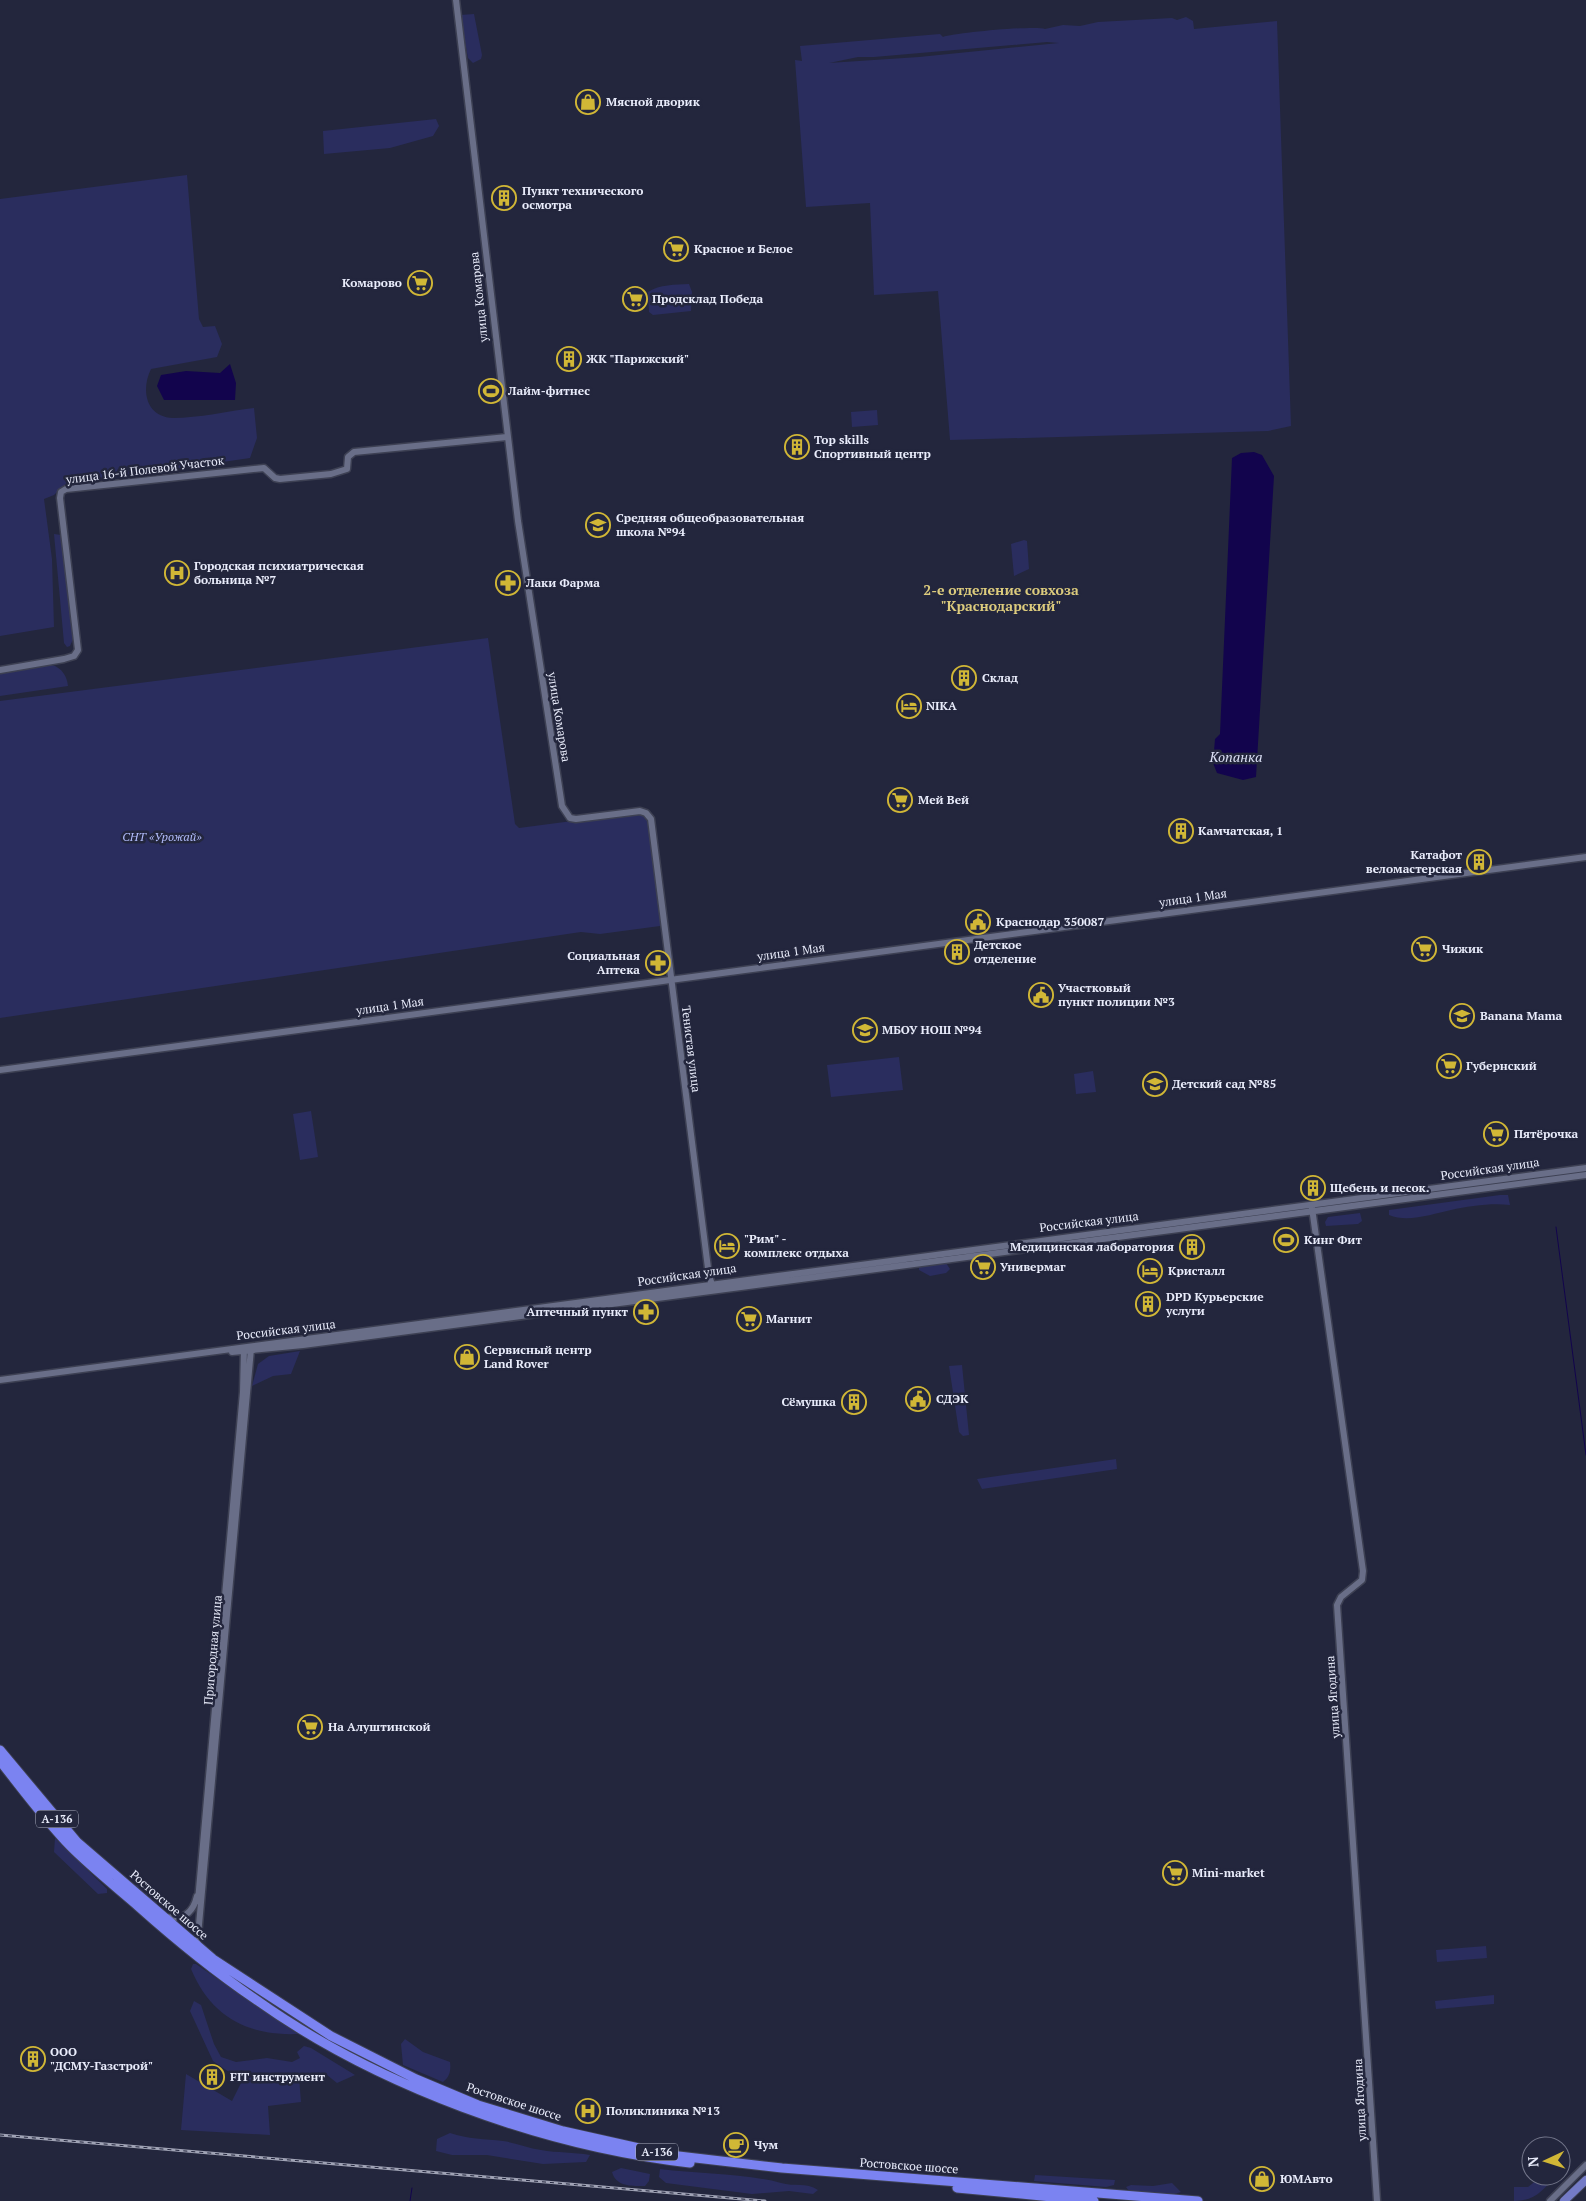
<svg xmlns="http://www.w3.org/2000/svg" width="1586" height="2201" viewBox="0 0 1586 2201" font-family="'PT Serif',serif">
  <rect width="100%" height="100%" fill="#23263d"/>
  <path fill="#2a2d5e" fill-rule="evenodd" d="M474 14 482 55 481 59 473 63 468 58 460 15Z
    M1186 17 1193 21 1194 29 1277 21 1291 426 1268 431 950 440 938 291 874 295 870 203 806 207 795 60 802 61 800 46 928 35 940 34 943 37C955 33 1036 25 1045 29L1063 25 1080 26 1098 22 1172 18 1177 20ZM1047 42 1059 43 919 57 829 63 858 57H874Z
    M436 119 439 126 433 136 390 148 324 154 323 131Z
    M187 175 199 319 203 327 215 326 222 344 217 357 151 369C141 389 145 417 173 418 199 418 228 411 254 408L257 438 250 458 64 485 54 495 44 499 52 559 54 627 0 636V199Z
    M689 284 692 292 691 311 653 315 649 312 648 292C660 284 675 285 689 284Z
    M877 410 878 425 852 427 851 412Z
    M54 534 61 535 73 639 70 646 67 647 64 643Z
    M1024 540 1027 541 1029 569 1014 576 1011 544Z
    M488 638 515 824 519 828 641 812 649 818 663 922 660 926 600 934 581 932 0 1018V701Z
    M52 665C62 668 67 676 68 686L0 696V674Z
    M899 1057 903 1090 831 1097 827 1065Z
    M1093 1071 1096 1092 1076 1094 1074 1074Z
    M311 1111 318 1157 300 1160 293 1114Z
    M1500 1195H1508L1510 1205C1491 1203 1469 1206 1451 1210 1432 1214 1408 1223 1389 1215V1210Z
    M1360 1213 1362 1221 1358 1224 1326 1226 1325 1222 1328 1217Z
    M946 1263 950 1269 946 1273 930 1276 919 1270V1267Z
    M300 1351 291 1374 273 1376 252 1386 258 1364 269 1356Z
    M962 1365 969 1435 963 1436 959 1432 949 1366Z
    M1116 1459 1117 1469 982 1489 977 1479Z
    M55 1838 107 1889V1893L98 1894 54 1852Z
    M140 1878 165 1901 164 1906H159L134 1885 135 1879Z
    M1486 1946 1487 1958 1437 1962 1436 1950Z
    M193 1964H196L298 2034C248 2036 211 2017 191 1969Z
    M1494 1995V2004L1436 2009 1435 2001Z
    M194 2001 201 2005 214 2044 221 2057 236 2062 267 2058 292 2062 300 2058 297 2052 304 2046 311 2048 355 2075 337 2083 327 2075 299 2077 301 2102 268 2106 270 2135 181 2130 186 2074 232 2101 242 2081 213 2061 190 2011Z
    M405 2039 423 2052 450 2062C451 2070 450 2077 443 2082L403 2065 401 2044Z
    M450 2133C468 2139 485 2139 503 2141 516 2143 528 2148 541 2150 557 2153 574 2152 590 2155L586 2162 543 2164 487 2155H452L436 2151 437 2139Z
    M621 2168 650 2174 649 2181 645 2186C632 2186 616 2187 612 2172Z
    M660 2169C699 2174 744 2173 781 2183 794 2187 806 2182 818 2190L813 2194 789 2191 752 2194 666 2183 659 2177Z
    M1035 2175 1115 2180 1114 2185 1106 2187 1034 2181Z
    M1542 2176H1556C1542 2191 1535 2201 1514 2201V2187H1528Z
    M1172 2183 1181 2192 1174 2194 1129 2191 1126 2187 1131 2185 1153 2186Z"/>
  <path fill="#12044d" d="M230 364 236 383 235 400H164L157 386 161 375 186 371 220 373Z
    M1254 452 1262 455 1274 476 1256 777 1243 780 1217 773 1213 763 1215 739 1220 734 1232 458 1241 453Z"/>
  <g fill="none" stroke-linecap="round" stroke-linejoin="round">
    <path stroke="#12044d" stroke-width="1" d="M1556 1227 1586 1455
      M410 2201 412 2188"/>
    <defs>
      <path id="secondary" d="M456 0 518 521 562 806 570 818 576 819 640 811 646 813 651 819 709 1276 713 1287
        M0 670 64 659 74 656 78 650 60 498 61 492 66 489 264 468 275 478 280 479 331 474 347 469 348 457 354 452 507 437
        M0 1070 1586 857
        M1312 1208 1363 1571 1362 1580 1341 1597 1337 1605 1377 2201
        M232 1352 303 1345 1586 1175
        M0 1380 1586 1168
        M198 1901 243 1392 244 1348
        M165 1917C183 1920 193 1914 197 1896
        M197 1947 251 1349
        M1550 2201 1586 2165"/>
      <path id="primary" d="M1564 2201 1586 2180"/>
      <path id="highway" d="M0 1750 77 1842 213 1959 331 2036 416 2079 478 2105 563 2131 670 2155 782 2168 1198 2201
        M0 1761C23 1790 45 1820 71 1847 92 1868 116 1887 139 1907 176 1940 214 1971 255 1999 377 2086 542 2146 690 2163
        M957 2188 1094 2201"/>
    </defs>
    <use href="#secondary" stroke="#3d4053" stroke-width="9"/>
    <use href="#primary" stroke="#3d4053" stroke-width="10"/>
    <use href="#highway" stroke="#3d4053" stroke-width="11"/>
    <use href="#secondary" stroke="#696e88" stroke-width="6"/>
    <use href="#primary" stroke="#747bc7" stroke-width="8"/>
    <use href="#highway" stroke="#7b83f1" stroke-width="9"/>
    <defs>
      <path id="rail" d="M0 2135 765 2201"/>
    </defs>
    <use href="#rail" stroke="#a0a3b5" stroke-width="3"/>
    <use href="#rail" stroke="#23263d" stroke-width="1" stroke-dasharray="4" stroke-linecap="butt"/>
  </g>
  <defs>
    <symbol id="shop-ring" viewBox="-11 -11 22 22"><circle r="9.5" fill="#23263d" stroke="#d1b736" stroke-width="1.5"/><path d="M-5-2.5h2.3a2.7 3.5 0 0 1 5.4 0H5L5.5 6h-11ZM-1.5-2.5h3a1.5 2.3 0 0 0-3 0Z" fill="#d1b736"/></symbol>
    <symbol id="building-ring" viewBox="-11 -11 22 22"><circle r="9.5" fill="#23263d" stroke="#d1b736" stroke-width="1.5"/><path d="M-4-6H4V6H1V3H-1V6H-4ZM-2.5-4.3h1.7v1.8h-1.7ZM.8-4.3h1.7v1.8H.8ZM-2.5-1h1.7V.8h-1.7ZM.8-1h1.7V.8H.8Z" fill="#d1b736"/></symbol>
    <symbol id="supermarket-ring" viewBox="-11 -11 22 22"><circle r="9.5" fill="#23263d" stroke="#d1b736" stroke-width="1.5"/><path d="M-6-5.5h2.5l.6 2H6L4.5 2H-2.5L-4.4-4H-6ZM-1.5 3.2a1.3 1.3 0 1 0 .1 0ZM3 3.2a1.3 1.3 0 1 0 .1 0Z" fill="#d1b736"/></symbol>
    <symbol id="stadium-ring" viewBox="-11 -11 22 22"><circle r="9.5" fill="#23263d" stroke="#d1b736" stroke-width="1.5"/><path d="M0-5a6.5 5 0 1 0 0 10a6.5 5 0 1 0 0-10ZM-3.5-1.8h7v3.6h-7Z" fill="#d1b736"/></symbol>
    <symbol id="school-ring" viewBox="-11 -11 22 22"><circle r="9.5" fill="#23263d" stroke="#d1b736" stroke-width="1.5"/><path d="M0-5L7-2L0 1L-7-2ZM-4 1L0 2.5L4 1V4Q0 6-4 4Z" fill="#d1b736"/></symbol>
    <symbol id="hospital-ring" viewBox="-11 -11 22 22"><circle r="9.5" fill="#23263d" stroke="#d1b736" stroke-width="1.5"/><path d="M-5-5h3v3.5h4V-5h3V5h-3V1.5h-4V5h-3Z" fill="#d1b736"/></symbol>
    <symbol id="pharmacy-ring" viewBox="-11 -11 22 22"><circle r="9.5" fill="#23263d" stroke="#d1b736" stroke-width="1.5"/><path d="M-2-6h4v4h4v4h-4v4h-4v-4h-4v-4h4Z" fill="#d1b736"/></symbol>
    <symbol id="hotel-ring" viewBox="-11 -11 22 22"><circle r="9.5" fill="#23263d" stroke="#d1b736" stroke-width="1.5"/><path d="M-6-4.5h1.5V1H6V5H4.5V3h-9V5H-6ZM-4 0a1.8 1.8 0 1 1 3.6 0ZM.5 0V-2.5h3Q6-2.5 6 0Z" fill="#d1b736"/></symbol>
    <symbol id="civic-ring" viewBox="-11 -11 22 22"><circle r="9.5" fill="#23263d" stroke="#d1b736" stroke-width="1.5"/><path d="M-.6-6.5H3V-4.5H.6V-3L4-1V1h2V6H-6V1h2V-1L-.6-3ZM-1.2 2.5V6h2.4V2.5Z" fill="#d1b736"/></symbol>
    <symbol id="cafe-ring" viewBox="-11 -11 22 22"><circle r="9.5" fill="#23263d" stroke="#d1b736" stroke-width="1.5"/><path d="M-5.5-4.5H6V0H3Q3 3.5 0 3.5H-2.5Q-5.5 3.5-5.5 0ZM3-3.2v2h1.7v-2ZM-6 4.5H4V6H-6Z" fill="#d1b736"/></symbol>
  </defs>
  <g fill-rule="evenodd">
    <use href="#shop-ring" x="574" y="88" width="28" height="28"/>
    <use href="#building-ring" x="490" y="184" width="28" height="28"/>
    <use href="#supermarket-ring" x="662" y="235" width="28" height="28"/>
    <use href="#supermarket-ring" x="406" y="269" width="28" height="28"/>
    <use href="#supermarket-ring" x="621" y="285" width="28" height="28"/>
    <use href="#building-ring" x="555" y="345" width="28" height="28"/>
    <use href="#stadium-ring" x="477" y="377" width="28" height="28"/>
    <use href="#building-ring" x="783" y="433" width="28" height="28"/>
    <use href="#school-ring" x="584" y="511" width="28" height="28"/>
    <use href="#hospital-ring" x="163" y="559" width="28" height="28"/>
    <use href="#pharmacy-ring" x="494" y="569" width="28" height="28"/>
    <use href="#building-ring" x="950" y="664" width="28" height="28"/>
    <use href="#hotel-ring" x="895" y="692" width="28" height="28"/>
    <use href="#supermarket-ring" x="886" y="786" width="28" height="28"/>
    <use href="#building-ring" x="1167" y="817" width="28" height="28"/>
    <use href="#building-ring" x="1465" y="848" width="28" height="28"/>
    <use href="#civic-ring" x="964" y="908" width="28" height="28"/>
    <use href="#supermarket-ring" x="1410" y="935" width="28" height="28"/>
    <use href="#building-ring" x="943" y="938" width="28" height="28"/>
    <use href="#pharmacy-ring" x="644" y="949" width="28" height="28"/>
    <use href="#civic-ring" x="1027" y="981" width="28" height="28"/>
    <use href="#school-ring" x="1448" y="1002" width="28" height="28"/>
    <use href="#school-ring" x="851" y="1016" width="28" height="28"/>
    <use href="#supermarket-ring" x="1435" y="1052" width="28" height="28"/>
    <use href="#school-ring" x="1141" y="1070" width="28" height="28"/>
    <use href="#supermarket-ring" x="1482" y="1120" width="28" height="28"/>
    <use href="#building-ring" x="1299" y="1174" width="28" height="28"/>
    <use href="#stadium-ring" x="1272" y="1226" width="28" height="28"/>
    <use href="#hotel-ring" x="713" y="1232" width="28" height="28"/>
    <use href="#building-ring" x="1178" y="1233" width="28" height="28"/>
    <use href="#supermarket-ring" x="969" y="1253" width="28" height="28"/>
    <use href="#hotel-ring" x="1136" y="1257" width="28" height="28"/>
    <use href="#building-ring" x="1134" y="1290" width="28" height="28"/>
    <use href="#pharmacy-ring" x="632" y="1298" width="28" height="28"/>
    <use href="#supermarket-ring" x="735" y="1305" width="28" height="28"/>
    <use href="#shop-ring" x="453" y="1343" width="28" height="28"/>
    <use href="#civic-ring" x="904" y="1385" width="28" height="28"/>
    <use href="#building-ring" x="840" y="1388" width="28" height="28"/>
    <use href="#supermarket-ring" x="296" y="1713" width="28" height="28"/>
    <use href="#supermarket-ring" x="1161" y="1859" width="28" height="28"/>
    <use href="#building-ring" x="19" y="2045" width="28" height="28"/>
    <use href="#building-ring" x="198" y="2063" width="28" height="28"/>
    <use href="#hospital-ring" x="574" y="2097" width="28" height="28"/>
    <use href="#cafe-ring" x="722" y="2131" width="28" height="28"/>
    <use href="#shop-ring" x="1248" y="2165" width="28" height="28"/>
  </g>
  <g text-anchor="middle" stroke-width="5" stroke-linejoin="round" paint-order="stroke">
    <g fill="#23263d" stroke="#aeb1c2" stroke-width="1">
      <rect x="36" y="1810.5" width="42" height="17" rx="4"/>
      <rect x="636" y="2143.5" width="42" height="17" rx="4"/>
    </g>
    <g font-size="11" font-weight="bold" fill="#e9ecfb">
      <text x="57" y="1823">А-136</text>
      <text x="657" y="2156">А-136</text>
    </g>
    <g font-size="12" font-weight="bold" fill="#e9ecfb" stroke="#23263d" text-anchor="start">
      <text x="606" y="106">Мясной дворик</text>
      <text x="522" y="195">Пункт технического<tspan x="522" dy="14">осмотра</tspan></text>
      <text x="694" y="253">Красное и Белое</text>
      <text x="402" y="287" text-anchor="end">Комарово</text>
      <text x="652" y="303">Продсклад Победа</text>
      <text x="586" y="363">ЖК "Парижский"</text>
      <text x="508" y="395">Лайм-фитнес</text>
      <text x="814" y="444">Top skills<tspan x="814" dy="14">Спортивный центр</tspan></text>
      <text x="616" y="522">Средняя общеобразовательная<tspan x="616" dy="14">школа №94</tspan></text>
      <text x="194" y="570">Городская психиатрическая<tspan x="194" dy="14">больница №7</tspan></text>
      <text x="526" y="587">Лаки Фарма</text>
      <text x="982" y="682">Склад</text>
      <text x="926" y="710">NIKA</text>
      <text x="918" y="804">Мей Вей</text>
      <text x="1198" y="835">Камчатская, 1</text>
      <text x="1462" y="859" text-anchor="end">Катафот<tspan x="1462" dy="14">веломастерская</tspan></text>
      <text x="996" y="926">Краснодар 350087</text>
      <text x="974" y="949">Детское<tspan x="974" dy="14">отделение</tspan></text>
      <text x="1442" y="953">Чижик</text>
      <text x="640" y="960" text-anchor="end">Социальная<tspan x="640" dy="14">Аптека</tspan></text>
      <text x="1058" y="992">Участковый<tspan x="1058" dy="14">пункт полиции №3</tspan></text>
      <text x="1480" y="1020">Banana Mama</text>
      <text x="882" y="1034">МБОУ НОШ №94</text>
      <text x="1466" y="1070">Губернский</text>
      <text x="1172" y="1088">Детский сад №85</text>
      <text x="1514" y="1138">Пятёрочка</text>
      <text x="1330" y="1192">Щебень и песок.</text>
      <text x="744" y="1243">"Рим" -<tspan x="744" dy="14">комплекс отдыха</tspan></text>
      <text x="1304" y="1244">Кинг Фит</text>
      <text x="1174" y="1251" text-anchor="end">Медицинская лаборатория</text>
      <text x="1000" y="1271">Универмаг</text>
      <text x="1168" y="1275">Кристалл</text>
      <text x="1166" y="1301">DPD Курьерские<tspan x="1166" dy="14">услуги</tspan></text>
      <text x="628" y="1316" text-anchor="end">Аптечный пункт</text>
      <text x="766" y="1323">Магнит</text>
      <text x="484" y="1354">Сервисный центр<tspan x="484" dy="14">Land Rover</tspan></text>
      <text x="936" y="1403">СДЭК</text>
      <text x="836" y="1406" text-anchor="end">Сёмушка</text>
      <text x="328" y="1731">На Алуштинской</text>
      <text x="1192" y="1877">Mini-market</text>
      <text x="50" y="2056">ООО<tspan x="50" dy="14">"ДСМУ-Газстрой"</tspan></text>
      <text x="230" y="2081">FIT инструмент</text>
      <text x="606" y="2115">Поликлиника №13</text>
      <text x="754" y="2149">Чум</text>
      <text x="1280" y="2183">ЮМАвто</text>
    </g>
    <g font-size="12" fill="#e9ecfb" stroke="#23263d">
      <text transform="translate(479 297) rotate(-96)" y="4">улица Комарова</text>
      <text transform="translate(145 470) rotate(-7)" y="4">улица 16-й Полевой Участок</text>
      <text transform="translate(559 717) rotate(81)" y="4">улица Комарова</text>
      <text transform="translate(1193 898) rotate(-8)" y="4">улица 1 Мая</text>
      <text transform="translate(791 952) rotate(-8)" y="4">улица 1 Мая</text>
      <text transform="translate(390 1006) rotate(-8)" y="4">улица 1 Мая</text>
      <text transform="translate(691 1049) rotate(83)" y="4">Тенистая улица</text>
      <text transform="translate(1490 1169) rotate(-8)" y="4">Российская улица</text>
      <text transform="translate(1089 1222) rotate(-7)" y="4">Российская улица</text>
      <text transform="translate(687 1275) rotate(-8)" y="4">Российская улица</text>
      <text transform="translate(286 1330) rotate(-7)" y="4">Российская улица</text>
      <text transform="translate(213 1650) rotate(-85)" y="4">Пригородная улица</text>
      <text transform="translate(1333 1697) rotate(-94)" y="4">улица Ягодина</text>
      <text transform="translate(169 1905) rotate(41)" y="4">Ростовское шоссе</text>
      <text transform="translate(1360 2100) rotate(-93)" y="4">улица Ягодина</text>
      <text transform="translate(514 2102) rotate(18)" y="4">Ростовское шоссе</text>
      <text transform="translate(909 2166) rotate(4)" y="4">Ростовское шоссе</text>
    </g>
    <g font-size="12" font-style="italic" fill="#b1bbfa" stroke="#23263d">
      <text x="162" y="841">СНТ «Урожай»</text>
    </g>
    <g font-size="14" font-weight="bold" fill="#dccb7d" stroke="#23263d">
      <text x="1001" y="595">2-е отделение совхоза<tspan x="1001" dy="16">"Краснодарский"</tspan></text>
    </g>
    <g font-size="14" font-style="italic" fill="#dce0f5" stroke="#23263d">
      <text x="1236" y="762">Копанка</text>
    </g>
  </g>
  <g transform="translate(1546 2161) rotate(266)"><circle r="24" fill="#23263d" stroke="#727589"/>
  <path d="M0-4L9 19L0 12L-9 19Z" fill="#d1b736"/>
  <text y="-8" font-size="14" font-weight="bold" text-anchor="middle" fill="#e9ecfb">N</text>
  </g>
</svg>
